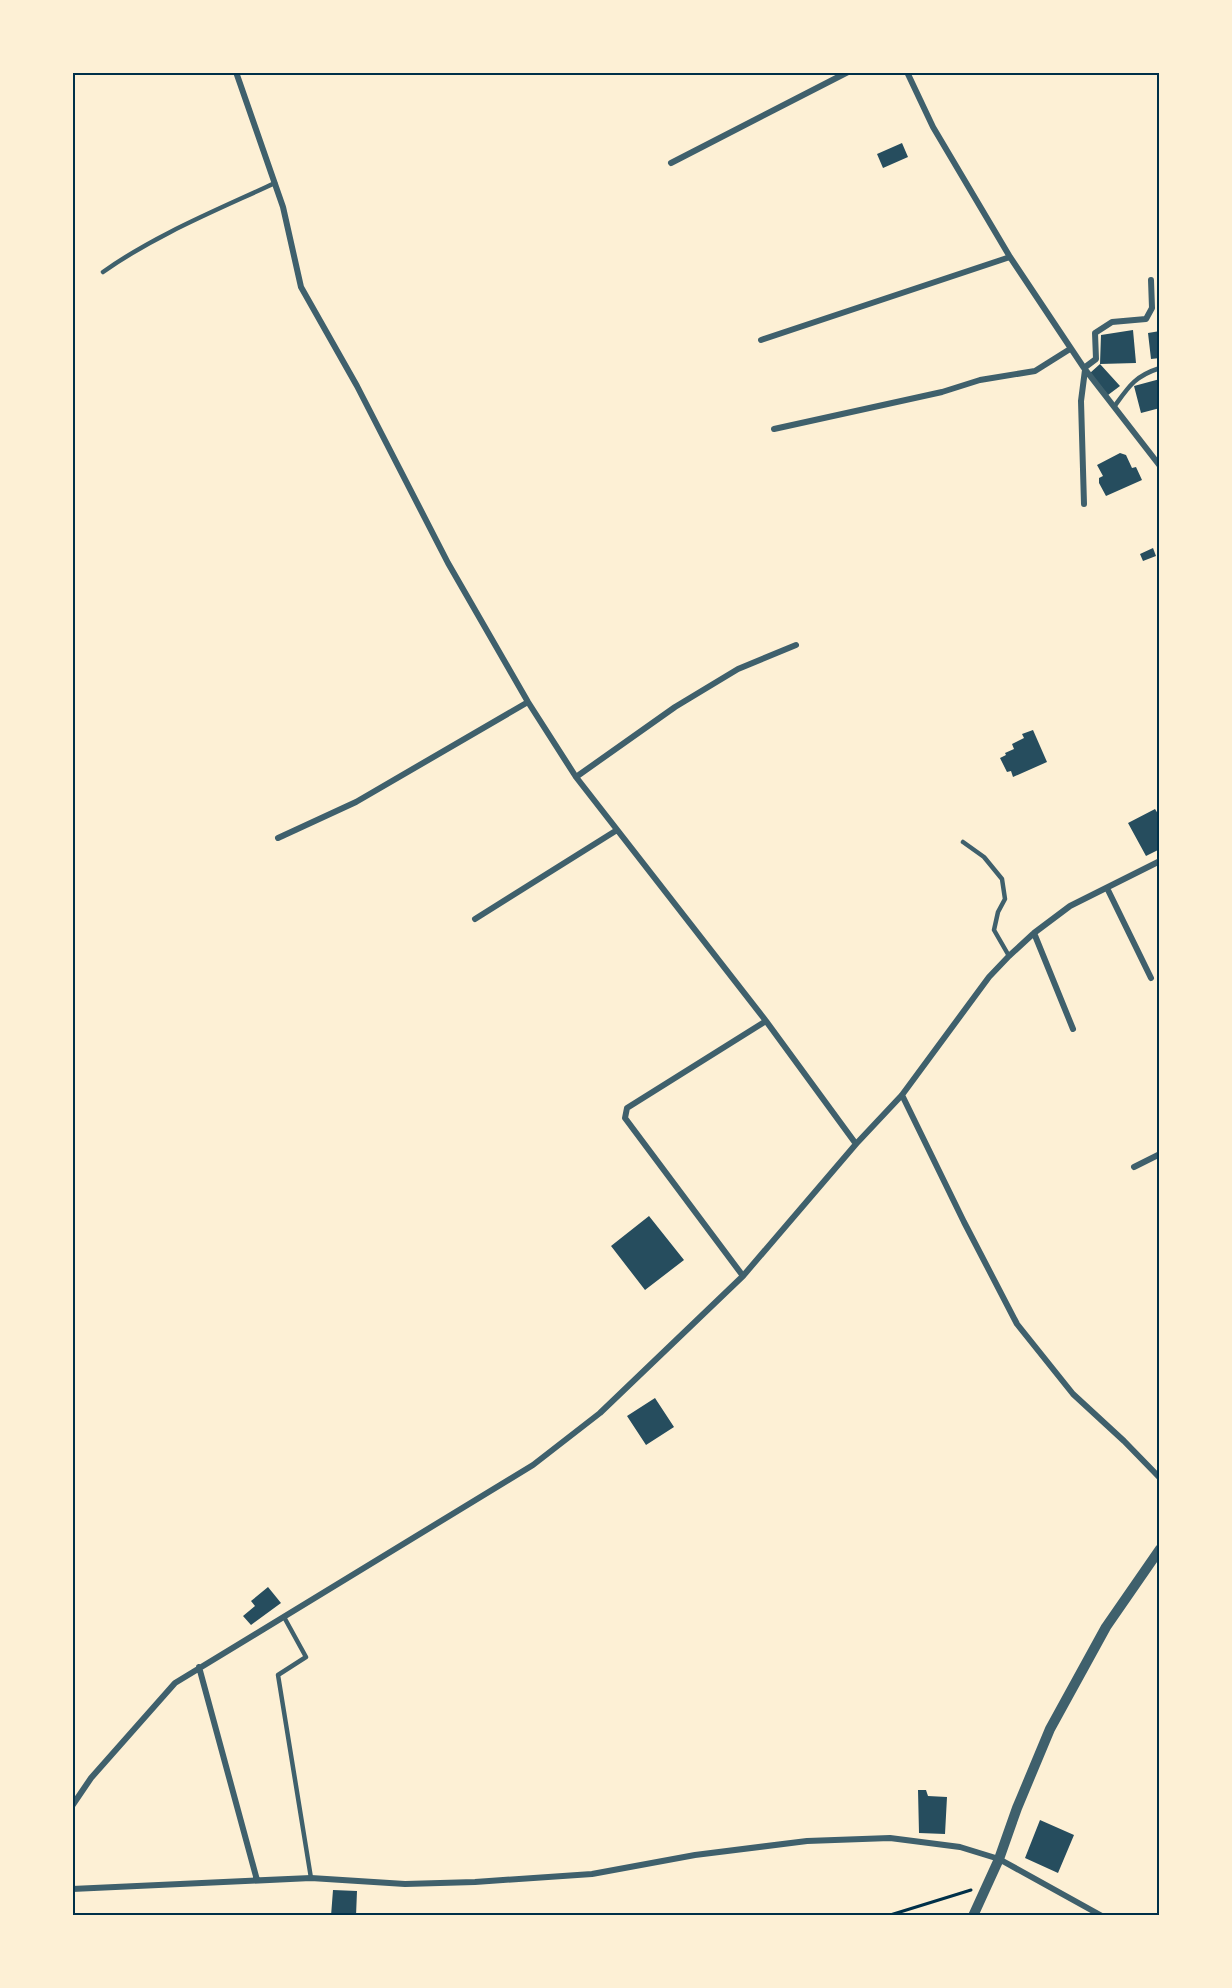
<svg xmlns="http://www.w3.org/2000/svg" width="1232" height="1988" viewBox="0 0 1232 1988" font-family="'DM Sans',sans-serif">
  <rect width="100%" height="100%" fill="#fdf0d5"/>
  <path fill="#264d5e" d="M902 143 908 157 883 168 877 154Z
    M1133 330 1136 363 1100 364 1101 335Z
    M1160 331V358L1151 359 1148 333Z
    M1100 364 1120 386 1108 395 1090 373Z
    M1160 379V408L1141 413 1134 386Z
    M1120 453 1126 455 1132 468 1136 467 1142 480 1106 496 1099 483V478L1103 476 1097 465Z
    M1153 548 1156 556 1143 561 1140 554Z
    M1033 730 1047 762 1013 777 1011 771 1007 772 1000 758 1006 755 1005 753 1014 749 1012 744 1024 738 1022 734Z
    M1155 809 1160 817V849L1146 856 1128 823Z
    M649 1216 684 1260 645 1290 611 1246Z
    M655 1398 674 1427 646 1445 627 1416Z
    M268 1587 281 1603 251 1625 243 1616 255 1606 251 1601Z
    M918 1790H926L928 1796 947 1797 945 1834 919 1833Z
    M1040 1820 1074 1835 1058 1873 1025 1858Z
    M333 1890 357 1891 356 1916H331Z"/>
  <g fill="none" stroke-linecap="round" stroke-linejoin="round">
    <path stroke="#003049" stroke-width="3" d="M887 1916 971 1890"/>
    <path stroke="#3f606c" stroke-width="4.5" d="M103 272C155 235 217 210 275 183
      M1114 407C1129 386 1135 376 1160 368
      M963 842 984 857 1002 879 1005 899 998 912 994 930 1009 956
      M284 1617 306 1657 278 1675 311 1878"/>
    <path stroke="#3f606c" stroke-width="6" d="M236 72 283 207 301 287 357 386 448 563 528 702 576 777 766 1021 856 1144
      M907 72 933 127 1010 257 1084 368 1160 466
      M671 163 848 72
      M761 340 1010 257
      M1084 368 1096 359 1095 333 1112 322 1146 319 1152 308 1151 280
      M774 429 942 392 980 380 1035 371 1070 349
      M1084 504 1081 401 1085 370
      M576 777 675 707 738 669 796 645
      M278 838 356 802 528 702
      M1107 888 1151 978
      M475 919 617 830
      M1034 933 1073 1029
      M902 1095 964 1222 1017 1324 1073 1394 1124 1441 1160 1478
      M1134 1167 1160 1154
      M743 1276 625 1118 627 1108 766 1021
      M199 1667 257 1880
      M72 1806 91 1778 175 1683 533 1465 600 1413 743 1276 856 1144 902 1095 989 977 1009 956 1034 933 1070 906 1160 861
      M72 1889 311 1878 405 1884 475 1882 592 1874 695 1855 807 1841 890 1838 960 1847 999 1859 1102 1916"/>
    <path stroke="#3f606c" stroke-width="10" d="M973 1916 999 1859 1017 1808 1050 1729 1106 1627 1160 1549"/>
  </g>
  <rect width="1232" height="1988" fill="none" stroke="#fdf0d5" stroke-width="147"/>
  <rect x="74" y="74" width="1084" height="1840" fill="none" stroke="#003049" stroke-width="2"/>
</svg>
